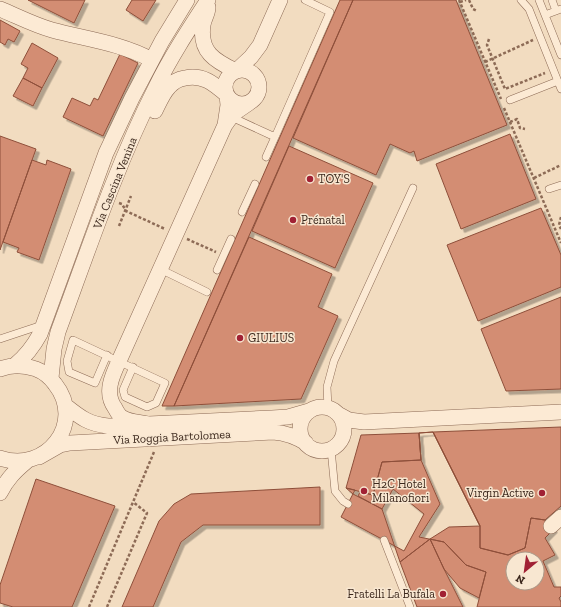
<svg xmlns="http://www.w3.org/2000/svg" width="561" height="607" viewBox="0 0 561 607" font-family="'Zilla Slab',serif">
  <defs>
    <filter id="shadow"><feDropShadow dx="3.5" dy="3.5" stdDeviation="0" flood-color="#0004"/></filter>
  </defs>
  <rect width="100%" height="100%" fill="#f2dcc0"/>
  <path fill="#d38d73" stroke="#8e4f3a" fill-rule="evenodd" filter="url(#shadow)" d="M28 0H85L74 23Z
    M132 0H156L143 21 126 10Z
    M340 0H353L174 406H162Z
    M353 0H456L507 125 417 161 414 151 410 153 390 144 376 175 293 138Z
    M0 20 20 31 14 42 8 39 5 45 0 42Z
    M32 43 58 58 42 88 23 78 28 68 21 64Z
    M120 54 138 63 103 136 63 117 72 98 90 106 94 98 98 100Z
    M23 78 42 88 33 106 13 96Z
    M510 134 536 199 461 229 436 164Z
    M0 136 36 149 0 250Z
    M289 146 373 183 335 268 252 231Z
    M32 160 46 165 47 160 71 169 39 260 17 252 19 248 3 242Z
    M541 208 561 255V287L478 321 447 245Z
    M249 237 332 274 318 307 338 316 301 399 174 406Z
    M561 297V389L506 391 481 329Z
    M561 427V506L545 520 531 518 525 548 508 555 480 548V526L433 432Z
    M433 432 480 526V548L508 555 525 548 531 518 545 520 554 529 545 538 555 555 543 561 554 587H561V596L559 598 561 602V607H477L486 572 466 565 444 542 419 537 440 504 421 460 419 433ZM513 559H537V583H513Z
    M433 432 480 526 449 527 430 539 400 562 382 509 353 494 346 488 373 495 382 462 421 460 419 433Z
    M419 433 421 460 382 462 373 495 360 492 358 496 382 509 393 489 424 514 404 551 341 517 355 490 346 488 361 435Z
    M36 479 115 506 72 607H13L0 603V585Z
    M320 487V525H203L181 542 153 607H122L159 521 174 504 191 494Z
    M430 539 444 569 463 607H417L400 562Z
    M430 539 444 542 466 565 486 572 479 598 460 588 444 569Z"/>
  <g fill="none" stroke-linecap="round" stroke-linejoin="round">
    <defs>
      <path id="lane" d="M521 0 529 9 561 89
        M539 0 561 55
        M552 0 556 11
        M545 15 561 9
        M510 100 558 81
        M233 114 238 120 275 137 266 157
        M275 137 330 12 305 0
        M549 189 561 185
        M242 212 255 184
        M160 269 207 292
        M217 270 231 239
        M0 339 42 325
        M107 355 95 383 69 372 67 361 73 340 165 383 156 403 147 407 125 397 123 390 133 367
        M328 408 327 387 334 361 413 188
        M331 449 335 491 343 501 348 504
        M384 540 410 607"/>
      <path id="street" d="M208 7C208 14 204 18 203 25 199 52 215 61 236 71L251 57 260 45 280 0
        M0 9C17 16 34 25 52 30 85 39 121 43 152 60
        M225 87a17 17 0 1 1 34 0a17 17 0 1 1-34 0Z
        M155 111C159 103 163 93 169 87 173 82 179 79 185 78 203 74 214 84 227 95L228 105 225 125 233 114 249 103
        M15 365C26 356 33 347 40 334L106 153 132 98 162 41 187 0
        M0 369C12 364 24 365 36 369 44 372 50 377 55 384 86 423 46 474 0 458
        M51 378 54 349 58 332C88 251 116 166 155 89 170 58 189 29 208 0
        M66 406C81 418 89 424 108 426L272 418 288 417 309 411
        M300 429a22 22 0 1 1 44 0a22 22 0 1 1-44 0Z
        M338 414 349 420 364 422 561 412
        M148 424C140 422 129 422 123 418 119 416 117 412 115 408 104 393 112 376 119 361L225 125
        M39 457 60 445 70 443 273 432C286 433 295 436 306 443
        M0 493C7 479 15 471 27 461
        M551 526 561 517"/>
    </defs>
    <use href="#lane" stroke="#8d6b56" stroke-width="8"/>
    <use href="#street" stroke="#8d6b56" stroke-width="16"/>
    <path stroke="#8d6b56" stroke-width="2.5" stroke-dasharray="3 2" stroke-linecap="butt" d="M459 0 501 99
      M469 0 473 9 477 11
      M460 2 466 0
      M489 39 487 45 505 89 545 73
      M485 62 533 40
      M504 108 561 243
      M510 122 517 119 520 128 525 129
      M534 178 561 165
      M119 203 122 204 126 211 165 229
      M561 217 559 225 561 229
      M119 226 131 196
      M187 239 216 252
      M89 607 154 452
      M107 607 147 513 133 502"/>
    <use href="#lane" stroke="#fcead4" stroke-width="7"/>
    <use href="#street" stroke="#fcead4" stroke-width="15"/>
  </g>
  <g fill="#a12134" stroke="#f8e7d1" stroke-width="1.5">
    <circle cx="310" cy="179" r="4"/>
    <circle cx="293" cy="220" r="4"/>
    <circle cx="240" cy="338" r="4"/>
    <circle cx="364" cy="491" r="4"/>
    <circle cx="542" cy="493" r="4"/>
    <circle cx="443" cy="594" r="4"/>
  </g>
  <g text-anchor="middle" stroke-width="3" stroke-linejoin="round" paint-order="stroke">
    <g font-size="12" fill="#3b271c" stroke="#f8e7d1" text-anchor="start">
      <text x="318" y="183">TOY'S</text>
      <text x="301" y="224">Prénatal</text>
      <text x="248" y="342">GIULIUS</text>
      <text x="372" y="488">H2C Hotel<tspan x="372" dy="14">Milanofiori</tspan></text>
      <text x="534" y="497" text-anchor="end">Virgin Active</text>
      <text x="435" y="598" text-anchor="end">Fratelli La Bufala</text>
    </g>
    <g font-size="12" fill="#3b271c" stroke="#f8e7d1">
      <text transform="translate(115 183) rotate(-68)" y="4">Via Cascina Venina</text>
      <text transform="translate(172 437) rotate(-3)" y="4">Via Roggia Bartolomea</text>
    </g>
  </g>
  <g transform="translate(525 571) rotate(209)"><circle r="19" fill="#f8e7d1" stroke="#ac9a89"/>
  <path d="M0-3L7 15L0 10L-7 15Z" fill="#a12134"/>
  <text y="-6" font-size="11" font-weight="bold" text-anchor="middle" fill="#3b271c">N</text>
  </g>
</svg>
